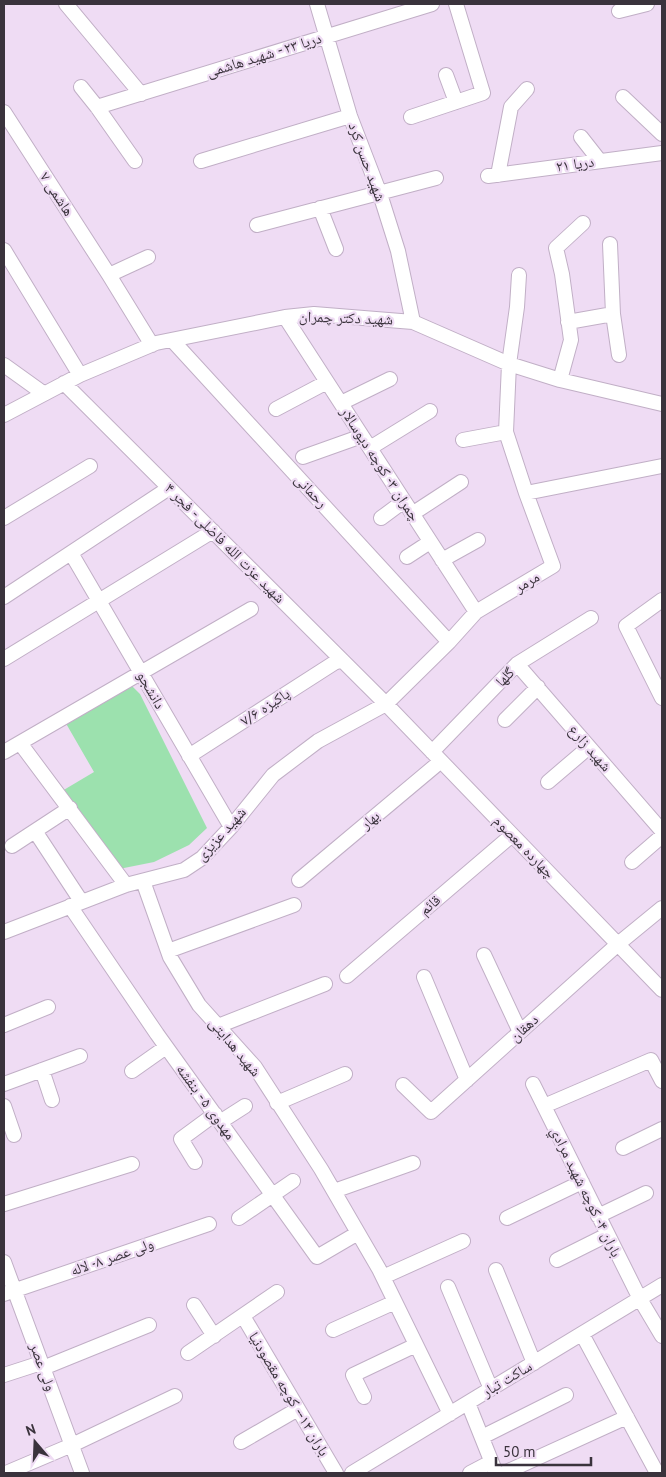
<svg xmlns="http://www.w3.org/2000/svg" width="666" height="1477" viewBox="0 0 666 1477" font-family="'PT Sans','Noto Naskh Arabic',sans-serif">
  <rect width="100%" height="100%" fill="#efdcf4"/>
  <path fill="#9ce1ae" d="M131 685 140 694 207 828 189 845 154 862 119 869 62 791 94 772 64 720Z"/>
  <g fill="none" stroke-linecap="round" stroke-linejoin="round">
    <defs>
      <path id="minor" d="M66 4 141 94
        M317 4 350 116 380 194 398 251 413 322
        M619 11 647 4
        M446 75 456 102
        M81 87 97 107 135 161
        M623 97 662 134
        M97 107 432 4
        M4 112 109 275 152 345
        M411 117 483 93 456 4
        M581 137 599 160
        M201 161 350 116
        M498 175 511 107 527 89
        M488 176 662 153
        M320 208 336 249
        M257 225 436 178
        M610 244 613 314 619 355
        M4 250 80 375
        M109 275 148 257
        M519 275 517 307 509 364 506 432 526 493
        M285 317 476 612
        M568 322 613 314
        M172 340 449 642
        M4 365 43 393
        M560 380 571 340 562 274 556 248 583 223
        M64 383 386 704 662 990
        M341 403 390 379
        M276 409 327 382
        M4 415 80 375 156 343 285 317 314 314 413 322 509 364 560 380 662 404
        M463 440 506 432
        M370 448 430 411
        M303 457 362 436
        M412 514 461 482
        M4 518 90 466
        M381 518 404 501
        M71 553 231 827
        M407 557 430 542
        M442 560 478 540
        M4 597 169 488
        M662 600 626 626 662 698
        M4 659 213 531
        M517 664 662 831
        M505 720 538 687
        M20 743 126 885
        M4 752 251 609
        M432 752 517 664 591 618
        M189 756 334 663 342 660
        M548 782 589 747
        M35 831 81 901
        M12 846 70 808
        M632 862 662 836
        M299 880 441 761
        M143 881 170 957 199 1005 255 1067 321 1169 379 1269 450 1414
        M70 906 157 1034 317 1257 358 1233
        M4 932 126 885 184 870 202 858 231 827 273 775 318 741 386 704 449 642 476 612 553 566 526 493 662 466
        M168 951 294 905
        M484 955 520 1032
        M347 976 512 835
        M424 977 467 1080
        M4 1025 48 1007
        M218 1026 325 984
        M42 1070 52 1100
        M132 1071 166 1047
        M4 1084 80 1056
        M533 1084 640 1299 662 1336
        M403 1085 431 1112 618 944 662 908
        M277 1103 345 1074
        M4 1106 14 1135
        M544 1106 651 1060 662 1081
        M220 1122 245 1106
        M623 1148 662 1129
        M195 1162 181 1139 215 1114
        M334 1191 413 1163
        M4 1204 132 1164
        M598 1216 646 1193
        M239 1218 293 1181
        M507 1218 582 1182
        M557 1260 607 1235
        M4 1262 82 1473
        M496 1270 534 1363
        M383 1277 463 1241
        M448 1287 491 1389
        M4 1294 209 1224
        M194 1305 214 1336
        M243 1316 336 1473
        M333 1330 395 1302
        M582 1334 657 1473
        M188 1353 277 1292
        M43 1368 149 1325
        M4 1375 41 1363
        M364 1397 353 1375 416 1345
        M468 1403 496 1473
        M482 1437 566 1395
        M241 1442 298 1409
        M6 1473 72 1445 175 1396
        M352 1473 662 1285
        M470 1473 491 1462
        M504 1473 627 1417"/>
    </defs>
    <use href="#minor" stroke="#c1afc6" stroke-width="16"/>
    <use href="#minor" stroke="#fff" stroke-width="14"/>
  </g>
  <g text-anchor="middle" stroke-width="4.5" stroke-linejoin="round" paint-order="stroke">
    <g font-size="15" fill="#3a333c" stroke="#efdcf4">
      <text transform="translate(264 55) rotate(-17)" y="5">دریا ۲۳ - شهید هاشمی</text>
      <text transform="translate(367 162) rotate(70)" y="5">شهید حسن کرد</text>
      <text transform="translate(575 164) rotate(-8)" y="5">دریا ۲۱</text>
      <text transform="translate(57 194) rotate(57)" y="5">هاشمی ۷</text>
      <text transform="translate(346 318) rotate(2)" y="5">شهید دکتر چمران</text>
      <text transform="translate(380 464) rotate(57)" y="5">چمران ۳- كوچه ديوسالار</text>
      <text transform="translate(311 491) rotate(47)" y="5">رحمانی</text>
      <text transform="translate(225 543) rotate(45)" y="5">شهید عزت الله فاضلی - فجر ۴</text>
      <text transform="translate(527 582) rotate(-31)" y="5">مرمر</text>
      <text transform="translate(505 677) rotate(-46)" y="5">گلها</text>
      <text transform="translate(151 690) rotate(60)" y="5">دانشجو</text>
      <text transform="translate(265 707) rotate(-33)" y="5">پاکیزه ۷/۶</text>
      <text transform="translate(590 748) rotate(49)" y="5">شهید زارع</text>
      <text transform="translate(370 820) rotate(-40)" y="5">بهار</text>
      <text transform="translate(221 834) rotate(-48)" y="5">شهید عزیزی</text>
      <text transform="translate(524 847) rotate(46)" y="5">چهارده معصوم</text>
      <text transform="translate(430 905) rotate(-40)" y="5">قائم</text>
      <text transform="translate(524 1028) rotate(-42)" y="5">دهقان</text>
      <text transform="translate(235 1047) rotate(50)" y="5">شهید هدایتی</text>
      <text transform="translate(206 1102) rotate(54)" y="5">مهدوی ۵ - بنفشه</text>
      <text transform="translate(586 1192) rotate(64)" y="5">باران ۴- كوچه شهيد مرادي</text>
      <text transform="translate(112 1257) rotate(-19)" y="5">ولی عصر ۸- لاله</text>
      <text transform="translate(43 1367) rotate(70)" y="5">ولی عصر</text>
      <text transform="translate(507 1379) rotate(-31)" y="5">ساکت تبار</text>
      <text transform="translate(289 1394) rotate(59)" y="5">باران ۱۲-- كوچه مقصودنيا</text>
    </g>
  </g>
  <rect width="666" height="1477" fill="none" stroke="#3a333c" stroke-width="10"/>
  <g transform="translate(35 1442) rotate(341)" stroke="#efdcf4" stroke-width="4" paint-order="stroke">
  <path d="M0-4L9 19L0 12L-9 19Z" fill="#3a333c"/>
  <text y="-8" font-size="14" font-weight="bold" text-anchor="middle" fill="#3a333c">N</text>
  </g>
  <path d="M496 1457v8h95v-8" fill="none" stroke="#3a333c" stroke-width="2.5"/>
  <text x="503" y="1457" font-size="15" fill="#3a333c" stroke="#efdcf4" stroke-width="4" paint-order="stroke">50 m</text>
</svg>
